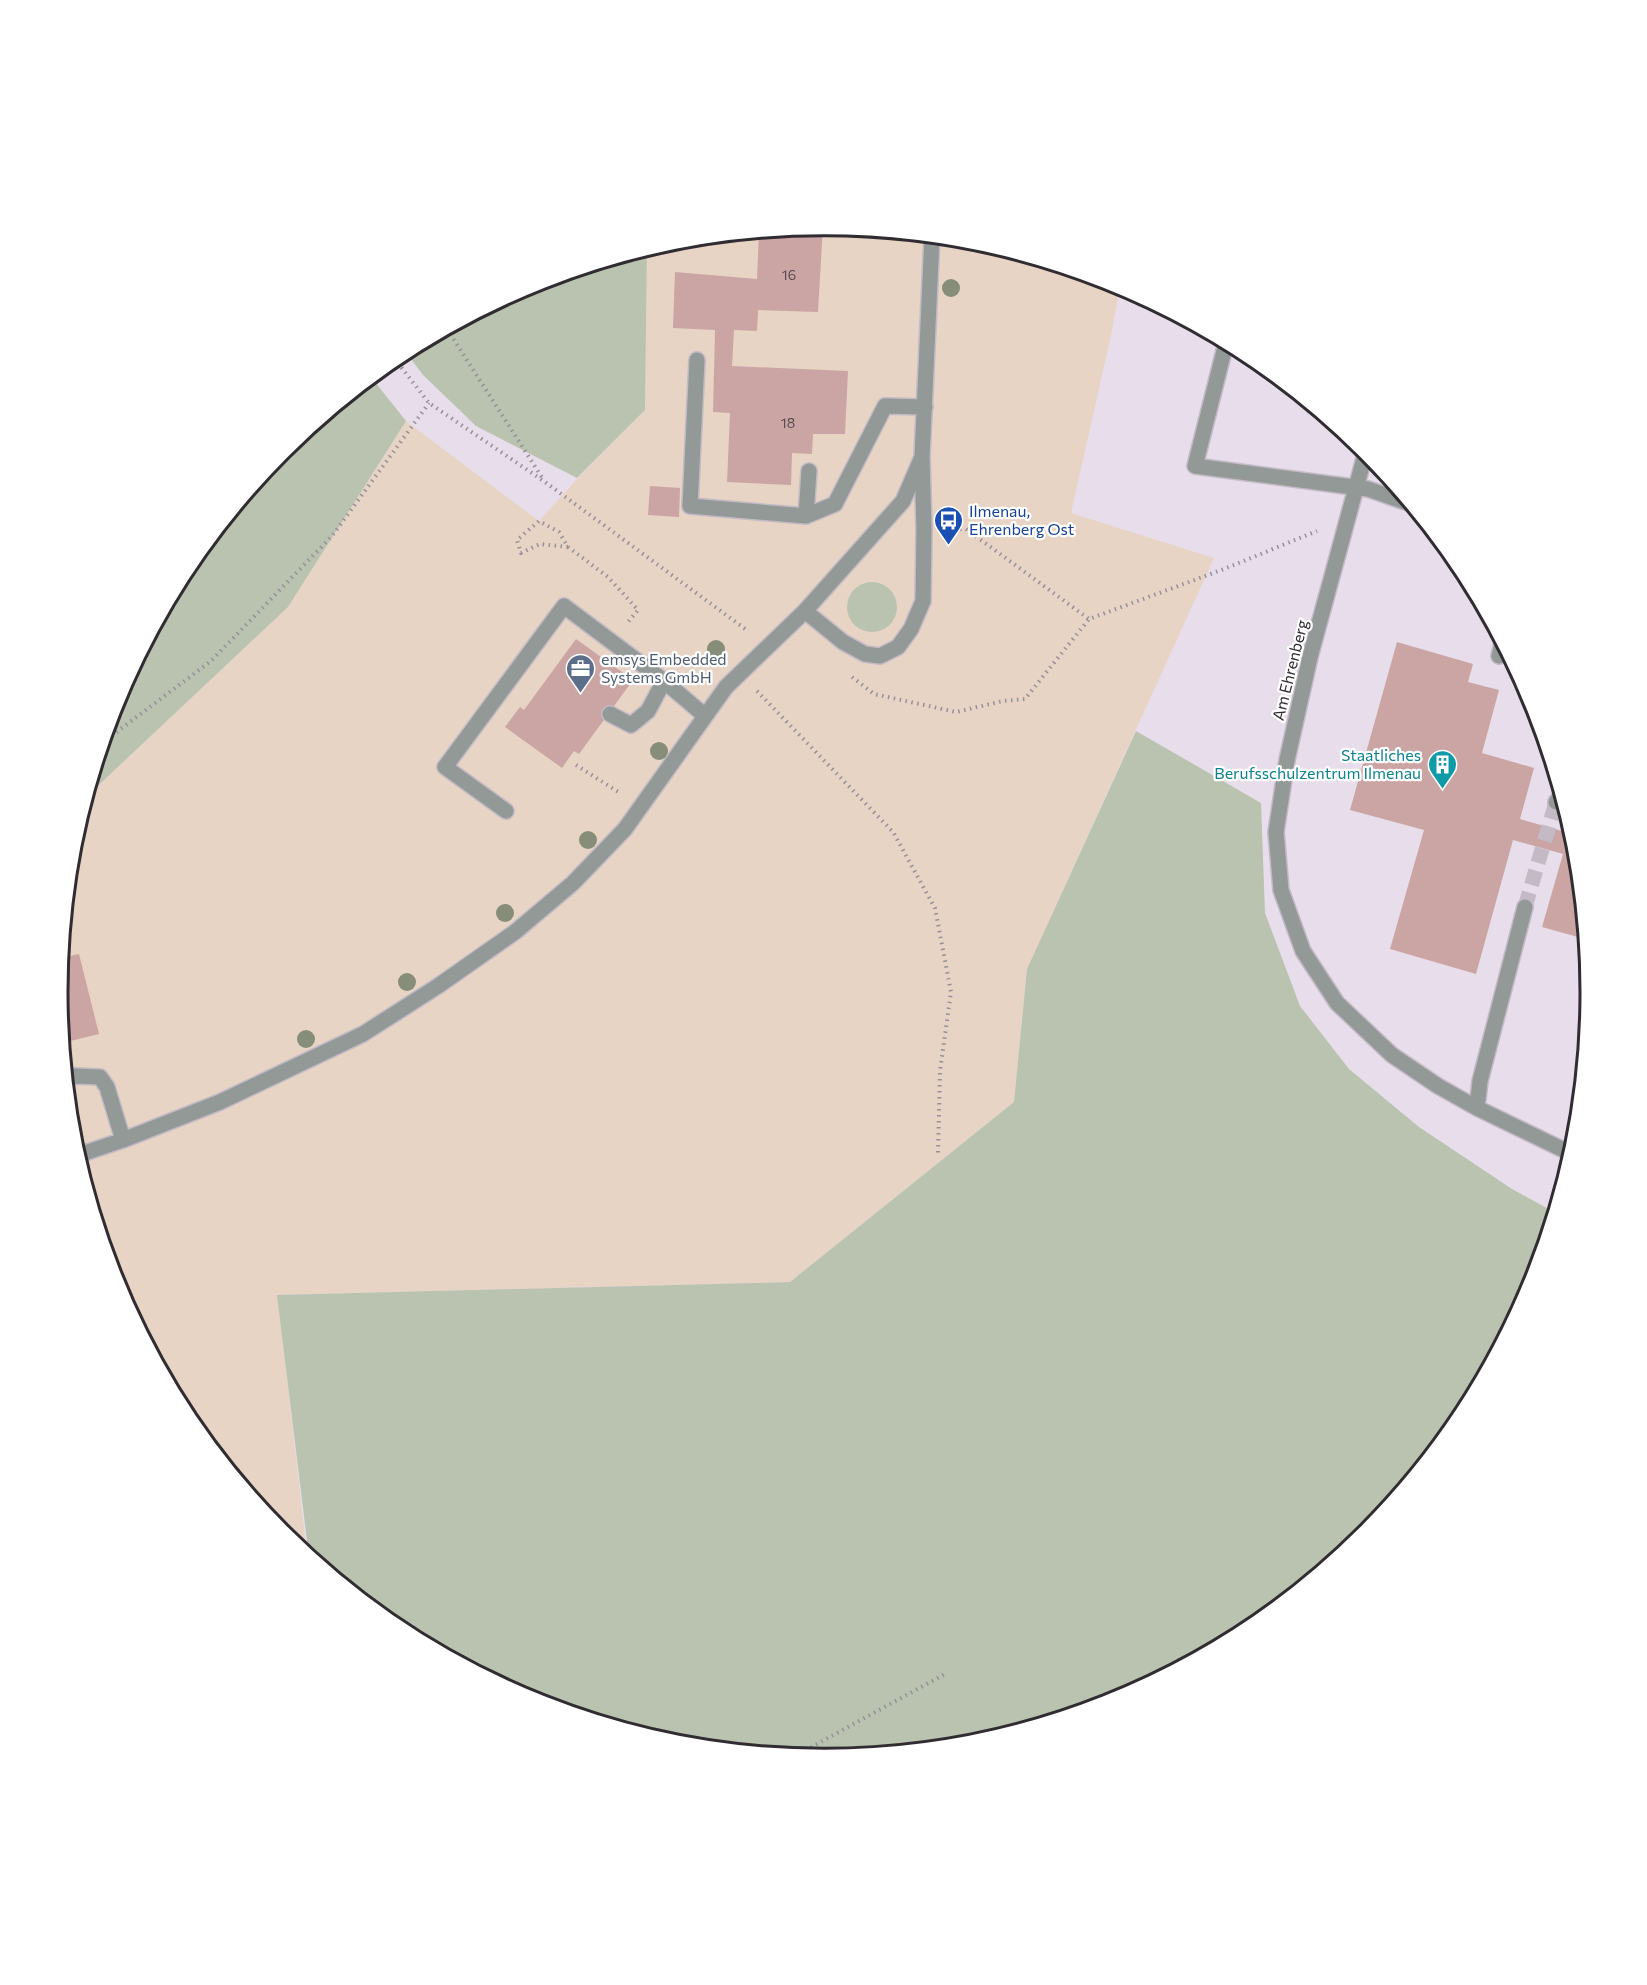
<svg xmlns="http://www.w3.org/2000/svg" width="1647" height="1985" viewBox="0 0 1647 1985" font-family="Commissioner,sans-serif">
  <rect width="100%" height="100%" fill="#e8deeb"/>
  <path fill="#e7d4c5" d="M824 226 973 241 1120 286 1112 331 1071 513 1214 558 1027 969 1014 1102 790 1282 278 1295 307 1555 281 1534 186 1418 115 1286 72 1142 57 992 72 843 86 797 288 607 406 421 539 521 578 478 645 410 647 249 674 241Z"/>
  <path fill="#b9c3af" d="M647 249 645 410 577 478 476 426 423 375 405 351 530 284Z
    M371 377 406 421 288 607 86 797 115 699 186 566 282 450Z
    M847 607a25 25 0 1 1 50 0a25 25 0 1 1-50 0Z
    M1136 731 1261 803 1265 913 1300 1006 1349 1069 1419 1127 1512 1189 1554 1212 1532 1286 1461 1419 1365 1535 1249 1630 1117 1701 973 1744 823 1759 674 1744 530 1701 397 1630 309 1557 277 1295 790 1282 1014 1102 1027 969Z"/>
  <path fill="#cba5a3" d="M823 226 818 312 758 310 757 331 734 330 732 366 848 371 845 434H813L812 454 792 453 791 485 727 482 730 413 713 412 715 330 673 328 675 272 757 279 759 232Z
    M650 486 680 488 679 517 648 515Z
    M576 639 633 680 579 754 574 751 562 768 505 727 520 707 524 710Z
    M1397 642 1473 664 1468 682 1499 690 1482 753 1534 768 1520 819 1569 833 1570 827 1575 843 1585 939 1542 927 1563 854 1513 840 1476 974 1390 949 1424 830 1350 810Z
    M79 954 99 1034 62 1043 57 992 60 958Z"/>
  <g fill="none" stroke-linecap="round" stroke-linejoin="round">
    <path stroke="#c3bac6" stroke-width="15" stroke-dasharray="15 8" stroke-linecap="butt" d="M1525 907 1556 802"/>
    <defs>
      <path id="minor" d="M1226 343 1195 466 1368 489 1408 503
        M697 360 690 506 806 516 835 504 885 406 925 407
        M1366 451 1310 657 1287 760 1276 832 1281 890 1303 951 1337 1003 1392 1055 1438 1086 1477 1108 1572 1154
        M806 516 809 471
        M805 611 843 642 865 654 880 656 898 647 911 629 923 601 924 529 922 457 932 237
        M1499 656 1502 644
        M610 714 631 725 648 711 664 681
        M1556 802 1561 796
        M506 811 445 767 564 606 664 681 704 715
        M65 1078 75 1076 100 1077 107 1087 123 1140
        M1477 1108 1480 1081 1525 907
        M76 1156 123 1140 220 1102 363 1034 438 986 515 932 573 883 625 829 726 687 805 611 903 501 922 457"/>
    </defs>
    <use href="#minor" stroke="#c3bac6" stroke-width="18"/>
    <path stroke="#978f99" stroke-width="4" stroke-dasharray="1.5 4.5" stroke-linecap="butt" d="M447 329 543 479
      M394 358 429 403 545 482 748 631
      M948 529H966L1089 619
      M568 547 540 544 521 553 517 540 539 521 559 532 568 547 608 577 638 610 628 622
      M852 677 874 694 956 712 1003 701 1025 699 1089 619 1224 569 1317 531
      M757 691 893 832 935 908 951 992 940 1071 938 1153
      M102 743 211 661 332 536 429 403
      M576 765 620 793
      M795 1756 945 1674"/>
    <use href="#minor" stroke="#929997" stroke-width="15"/>
  </g>
  <g fill="#868d79">
    <circle cx="951" cy="288" r="9"/>
    <circle cx="716" cy="649" r="9"/>
    <circle cx="659" cy="751" r="9"/>
    <circle cx="588" cy="840" r="9"/>
    <circle cx="505" cy="913" r="9"/>
    <circle cx="407" cy="982" r="9"/>
    <circle cx="306" cy="1039" r="9"/>
  </g>
  <defs>
    <symbol id="bus-pin" viewBox="-11 -11 22 30"><path d="M0 17L-7.5 6A9.5 9.5 0 1 1 7.5 6Z" fill="#1a4fb4" stroke="#fff"/><path d="M-5-6H5V4H4V6H2V4H-2V6H-4V4H-5ZM-3.5-4V0h7V-4ZM-3.5 1.2v1.5H-2V1.2ZM2 1.2v1.5H3.5V1.2Z" fill="#fff"/></symbol>
    <symbol id="office-pin" viewBox="-11 -11 22 30"><path d="M0 17L-7.5 6A9.5 9.5 0 1 1 7.5 6Z" fill="#5c6f8a" stroke="#fff"/><path d="M-6-3h4V-5.5h4V-3h4V5H-6ZM-1-4.5V-3h2v-1.5ZM-6 0V1H6V0Z" fill="#fff"/></symbol>
    <symbol id="building-pin" viewBox="-11 -11 22 30"><path d="M0 17L-7.5 6A9.5 9.5 0 1 1 7.5 6Z" fill="#0f9aa8" stroke="#fff"/><path d="M-4-6H4V6H1V3H-1V6H-4ZM-2.5-4.3h1.7v1.8h-1.7ZM.8-4.3h1.7v1.8H.8ZM-2.5-1h1.7V.8h-1.7ZM.8-1h1.7V.8H.8Z" fill="#fff"/></symbol>
  </defs>
  <g fill-rule="evenodd">
    <use href="#bus-pin" x="932" y="504" width="33" height="45"/>
    <use href="#office-pin" x="564" y="652" width="33" height="45"/>
    <use href="#building-pin" x="1426" y="748" width="33" height="45"/>
  </g>
  <g text-anchor="middle" stroke-width="4.5" stroke-linejoin="round" paint-order="stroke">
    <g font-size="14" fill="#574a4e">
      <text x="789" y="280">16</text>
      <text x="788" y="428">18</text>
    </g>
    <g font-size="16" fill="#164399" stroke="#fff" text-anchor="start">
      <text x="969" y="517">Ilmenau,<tspan x="969" dy="18">Ehrenberg Ost</tspan></text>
    </g>
    <g font-size="16" fill="#4e5e75" stroke="#fff" text-anchor="start">
      <text x="601" y="665">emsys Embedded<tspan x="601" dy="18">Systems GmbH</tspan></text>
    </g>
    <g font-size="16" fill="#302c31" stroke="#fff">
      <text transform="translate(1290 670) rotate(-76)" y="6">Am Ehrenberg</text>
    </g>
    <g font-size="16" fill="#0d838f" stroke="#fff" text-anchor="end">
      <text x="1421" y="761">Staatliches<tspan x="1421" dy="18">Berufsschulzentrum Ilmenau</tspan></text>
    </g>
  </g>
  <path d="M0 0H1647V1985H0ZM68 992a756 756 0 1 1 1512 0a756 756 0 1 1-1512 0Z" fill="#fff" fill-rule="evenodd"/>
  <path fill="none" stroke="#302c31" stroke-width="3" d="M68 992a756 756 0 1 1 1512 0a756 756 0 1 1-1512 0Z"/>
</svg>
